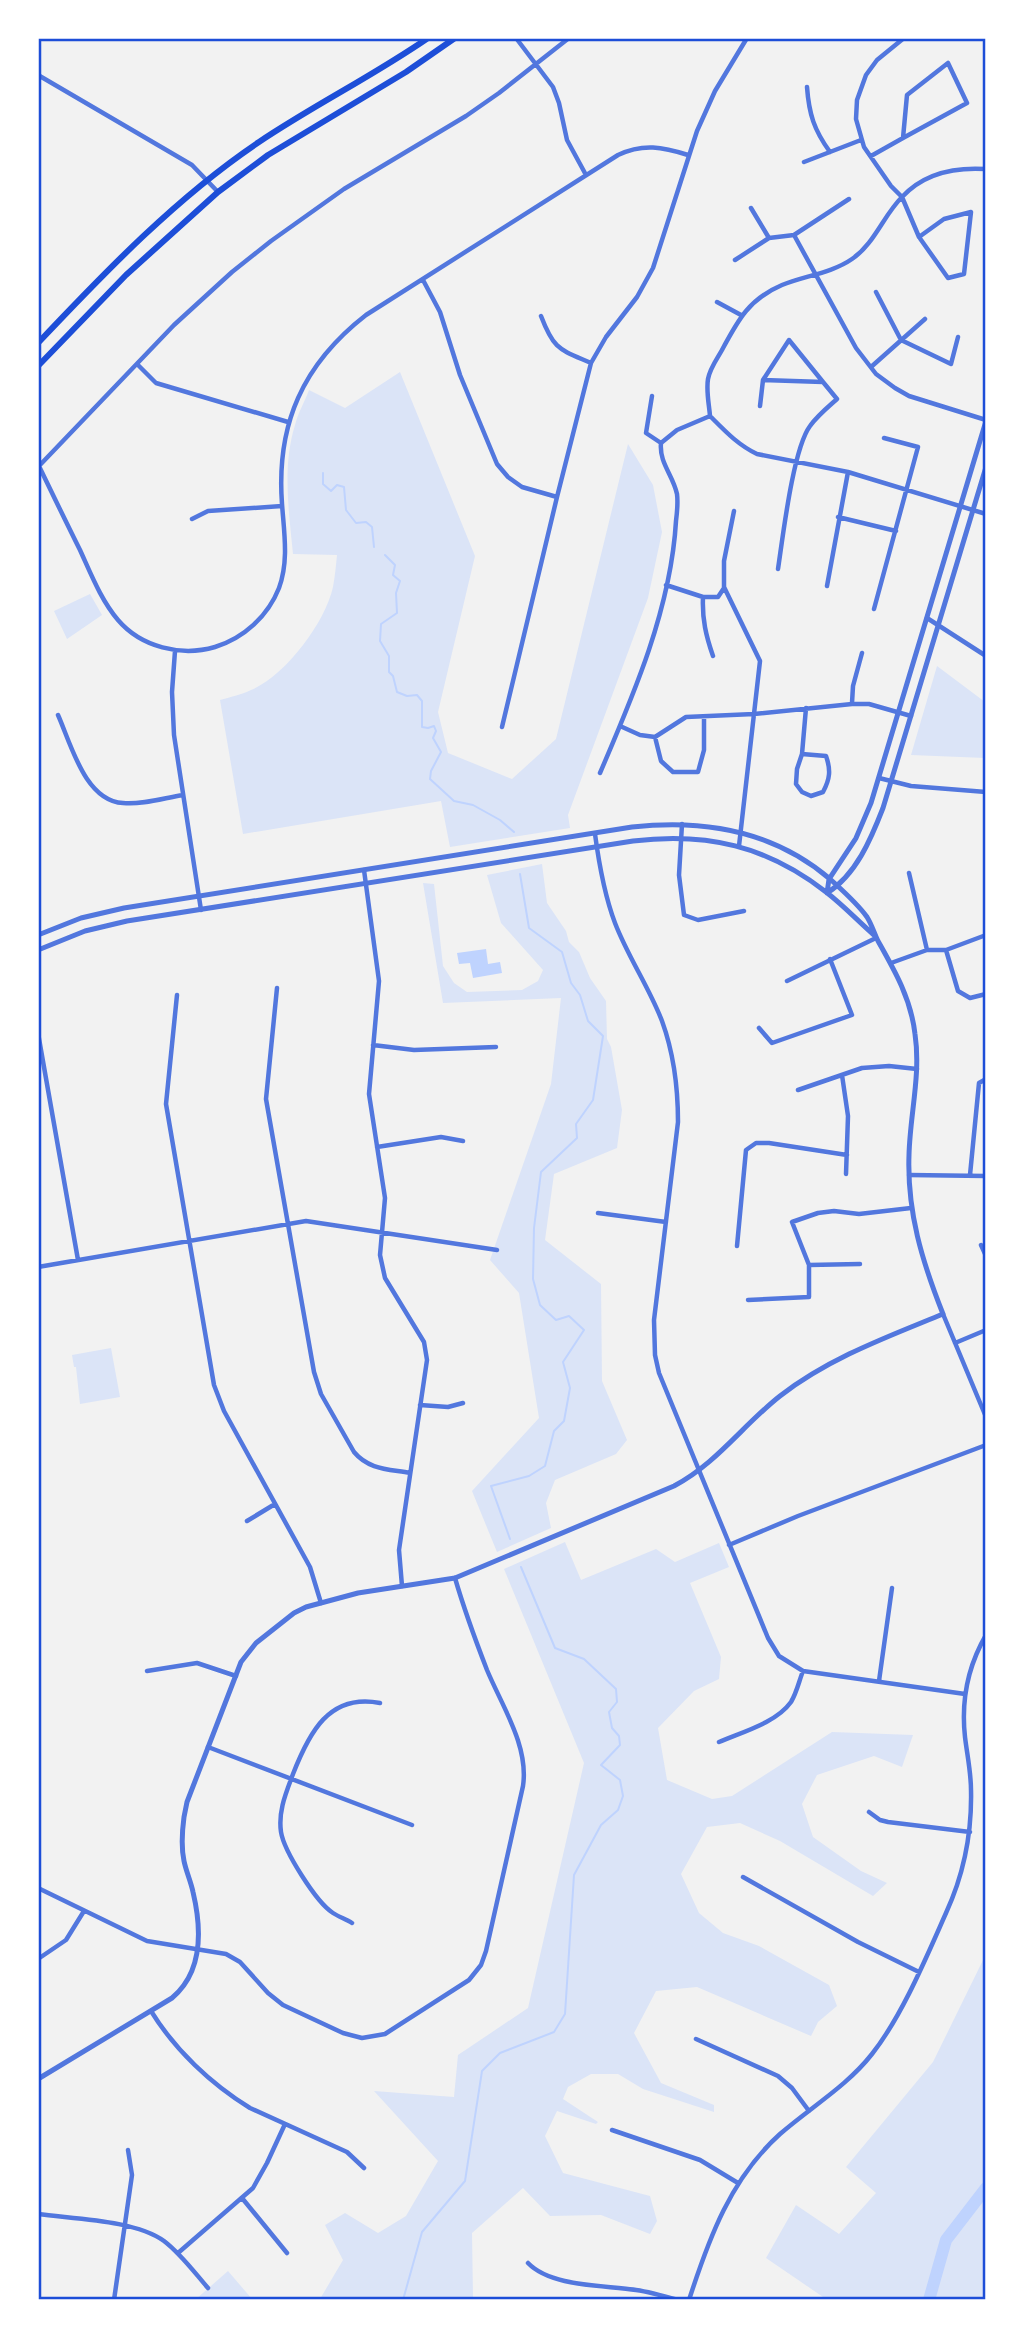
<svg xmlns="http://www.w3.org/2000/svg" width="1024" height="2338" viewBox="0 0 1024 2338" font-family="'Fira Sans',sans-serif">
  <rect width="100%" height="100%" fill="#f2f2f2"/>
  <path fill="#dbe4f7" d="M400 372 475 556 438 712 448 753 512 779 556 739 628 444 653 485 662 532 648 598 568 815 570 828 450 847 441 801 243 834 220 700C230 697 241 695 251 690 285 676 325 623 333 587 335 576 336 565 337 555L293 554C289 512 282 467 295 425 298 413 305 401 309 390L345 408Z
    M90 594 102 615 67 639 54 611Z
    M937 666 985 702V758L911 755Z
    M542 864 547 903 566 931 569 942 579 952 590 978 606 1001 607 1039 611 1047 622 1110 617 1148 554 1174 545 1240 601 1284 602 1381 627 1440 616 1454 555 1480 546 1503 551 1528 497 1552 472 1491 539 1418 519 1293 490 1260 551 1084 561 998 443 1003 423 883 434 884 443 966 454 983 467 992 522 990 538 981 543 970 501 923 487 875Z
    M111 1348 120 1397 80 1404 76 1367H74L72 1355Z
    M565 1542 581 1580 656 1549 675 1562 719 1543 729 1567 690 1583 721 1657 719 1679 694 1691 658 1728 667 1780 712 1799 732 1796 832 1732 913 1735 902 1767 874 1756 817 1775 802 1804 813 1837 861 1871 887 1883 873 1896 780 1841 740 1823 707 1827 681 1874 699 1913 723 1933 759 1946 829 1985 837 2006 818 2022 811 2036 697 1987 656 1991 634 2033 661 2083 714 2105V2112L643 2089 618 2074H591L568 2087 563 2099 598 2122 596 2124 557 2111 545 2136 563 2173 650 2196 657 2221 650 2234 601 2215 550 2216 523 2188 472 2233 473 2298 476 2299H320L343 2260 325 2225 345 2213 378 2233 406 2216 438 2161 374 2091 454 2097 458 2055 528 2008 584 1763 504 1569Z
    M985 1956V2299H826L766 2258 796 2205 839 2234 876 2193 846 2167 933 2062Z
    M228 2271 252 2299 195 2300Z"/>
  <path fill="#bfd3fe" d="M486 949 488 964 500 962 502 973 473 978 470 963 459 964 457 953Z"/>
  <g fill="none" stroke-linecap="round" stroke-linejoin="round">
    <path stroke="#bfd3fe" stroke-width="2" d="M323 473V484L331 491 337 485 344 487 346 510 356 523 366 522 372 527 374 547
      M385 555 395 565 393 575 400 581 396 593 397 613 381 624 380 641 389 656V672L393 676 397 692 407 696 417 695 422 701V727L428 728 434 726 436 731 433 738 441 752 431 771 430 779 454 801 473 805 500 820 514 832
      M510 1539 491 1486 529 1476 545 1466 554 1431 564 1421 570 1388 563 1362 584 1330 569 1316 556 1320 540 1305 533 1279 534 1228 541 1172 577 1138 576 1124 593 1100 603 1036 588 1021 580 995 571 983 562 952 529 928 520 874
      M403 2300 422 2232 465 2181 482 2071 500 2053 554 2032 565 2014 574 1875 601 1825 618 1810 623 1796 620 1780 601 1765 620 1745 619 1736 612 1728 609 1712 617 1702 616 1689 584 1659 555 1648 521 1567"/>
    <path stroke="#bfd3fe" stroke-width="12" d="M929 2300 946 2240 986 2188"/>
    <path stroke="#5277de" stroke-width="4.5" d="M516 38 553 87 559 103 567 140 586 175
      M904 38 877 60 866 75 857 100 856 119 864 147 891 186 902 197 919 237
      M948 63 967 103 903 138 907 95Z
      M38 75 192 165 218 192
      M807 87C809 114 814 130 830 152
      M871 156 903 138
      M804 162 861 140
      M986 169C955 167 924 173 902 197 883 216 875 243 852 259 832 273 804 276 782 285 749 299 738 320 722 350 717 359 710 368 708 379 706 391 709 404 710 416 725 431 738 445 757 454L848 472 986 514
      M751 208 769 238 794 235 856 348 876 374 895 388 909 396 986 420
      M971 212 964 274 948 278 919 237 944 219Z
      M794 235 849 199
      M735 260 769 238
      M423 280 440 312 460 375 497 464 508 477 522 487 557 497
      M876 292 901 340 951 364 958 337
      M717 302 741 315
      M541 316C554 350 559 349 591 363
      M137 364 156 383 288 422
      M871 367 925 319
      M652 396 646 433 661 443
      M760 406 763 380 789 340 823 382 763 380
      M38 464C52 493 66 522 80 550 91 574 101 600 118 620 141 647 181 657 215 647 244 638 268 616 279 588 289 561 284 532 282 504 276 424 303 364 366 315L618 155C643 143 663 147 688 155
      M39 466 174 325 232 272 271 241 344 189 466 116 499 93 569 38
      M734 511 724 561V587L760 661 739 846
      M838 517 896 531
      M192 519 208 511 282 506
      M778 569C783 536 793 449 810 426 817 416 828 407 837 399L823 382
      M666 585 703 597H718L724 588
      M827 586 848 472
      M703 597C702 619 706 636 713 656
      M874 609 918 447 884 438
      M927 618 986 656
      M175 651 172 692 174 735 201 910
      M852 703 853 686 862 653
      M58 715C71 744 85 801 123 803 142 805 164 798 183 795
      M620 726 640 735 655 737 686 717 754 714 852 704H869L911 716
      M502 727 557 497 591 363 606 337 637 297 653 268 697 131 715 91 747 38
      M655 737 661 761 673 772H698L704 750V717
      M802 754 826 756C831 770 830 779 823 792L811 796 802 792 796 784 797 769Z
      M802 754 806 708
      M600 773C634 694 671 608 676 521 677 513 678 502 677 494 673 475 659 463 661 443L677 430 710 416
      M879 778 911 786 986 792
      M682 824 679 875 684 915 698 920 744 911
      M595 834C599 864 604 894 615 923 628 957 649 987 662 1021 674 1054 678 1087 678 1122L654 1320 655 1355 659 1373 768 1638 779 1656 803 1671 965 1694
      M364 870 379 981 369 1094 385 1198 380 1255 385 1278 424 1342 427 1360 399 1550 402 1586
      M909 873 927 950
      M946 950 958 991 970 998 986 994
      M891 963 927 950H946L986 935
      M787 981 876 938
      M277 988 266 1099 314 1372 321 1394 354 1452C369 1470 389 1469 410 1473
      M177 995 166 1104 214 1385 224 1411 310 1567 321 1603
      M759 1028 772 1043 852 1015 830 959
      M38 1033 78 1260
      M373 1045 414 1050 496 1047
      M842 1075 848 1116 846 1174
      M798 1090 862 1068 889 1066 917 1069
      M377 1147 441 1137 463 1141
      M909 1175 986 1176
      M970 1175 979 1083 986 1079
      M598 1213 666 1222
      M981 1245 986 1256
      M737 1246 746 1150 756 1143H769L847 1155
      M809 1265 860 1264
      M38 1267 306 1221 497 1250
      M748 1300 809 1297V1265L792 1222 818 1213 834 1211 859 1214 911 1208
      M943 1314 986 1417
      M955 1343 986 1330
      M420 1405 448 1407 463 1403
      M247 1521 275 1504
      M729 1545 798 1516 986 1445
      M147 1671 197 1663 236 1676
      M879 1681 892 1588
      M719 1742C742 1732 776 1723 791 1702 797 1692 799 1681 803 1671
      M208 1747 412 1825
      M869 1812 880 1820 888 1822 970 1832
      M743 1877 858 1942 919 1972
      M38 1888 147 1941 226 1954 240 1962 268 1993 283 2005 343 2033 362 2038 385 2034 469 1980 481 1965 486 1951 523 1786C529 1746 502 1706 487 1670 475 1639 464 1609 455 1578
      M352 1923C346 1919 339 1917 333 1913 316 1902 284 1851 281 1832 278 1811 286 1793 293 1774 309 1733 329 1693 380 1703
      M38 1959 66 1940 84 1911
      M151 2011C175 2050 211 2084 250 2108L347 2152 364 2168
      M696 2039 778 2076 792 2088 809 2111
      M612 2130 700 2160 738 2183
      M242 2198 287 2253
      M38 2214C74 2219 135 2220 164 2241 181 2254 194 2272 208 2288
      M178 2253 253 2188 267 2163 285 2124
      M528 2263C551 2287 604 2285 636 2290 650 2292 664 2296 678 2300
      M114 2300 132 2175 128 2150
      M689 2300C709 2238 731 2178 780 2134 811 2107 847 2086 872 2054 902 2016 926 1958 946 1913 964 1874 972 1833 971 1790 971 1772 967 1754 965 1737 961 1701 968 1666 986 1635"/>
    <path stroke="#5277de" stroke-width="5" d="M827 893 829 879 856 838 871 803 986 421
      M827 893C856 875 871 839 883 808L986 467
      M38 935 81 918 124 908 632 827C703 819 774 831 830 879 843 891 857 903 867 917 872 925 874 933 878 941 895 971 911 999 915 1034 921 1075 910 1114 909 1155 907 1212 922 1261 943 1314 887 1337 829 1358 780 1396 743 1425 716 1464 674 1486L455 1578 358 1593 306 1607 294 1613 256 1643 241 1662 187 1802 184 1817C182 1832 181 1847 184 1861 186 1871 191 1882 193 1892 202 1930 203 1972 172 1998L38 2079
      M38 950 85 931 127 921 633 841C707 832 767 846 826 892 843 905 858 921 874 935"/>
    <path stroke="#1d4ed8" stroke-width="6" d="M38 343C106 271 177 197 259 142 314 105 373 76 428 38
      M38 366 126 275 218 192 268 155 406 72 455 38"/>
  </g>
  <rect width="1024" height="2338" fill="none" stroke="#ffffff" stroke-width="80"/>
  <rect x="40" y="40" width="944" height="2258" fill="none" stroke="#1d4ed8" stroke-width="2.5"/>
</svg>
